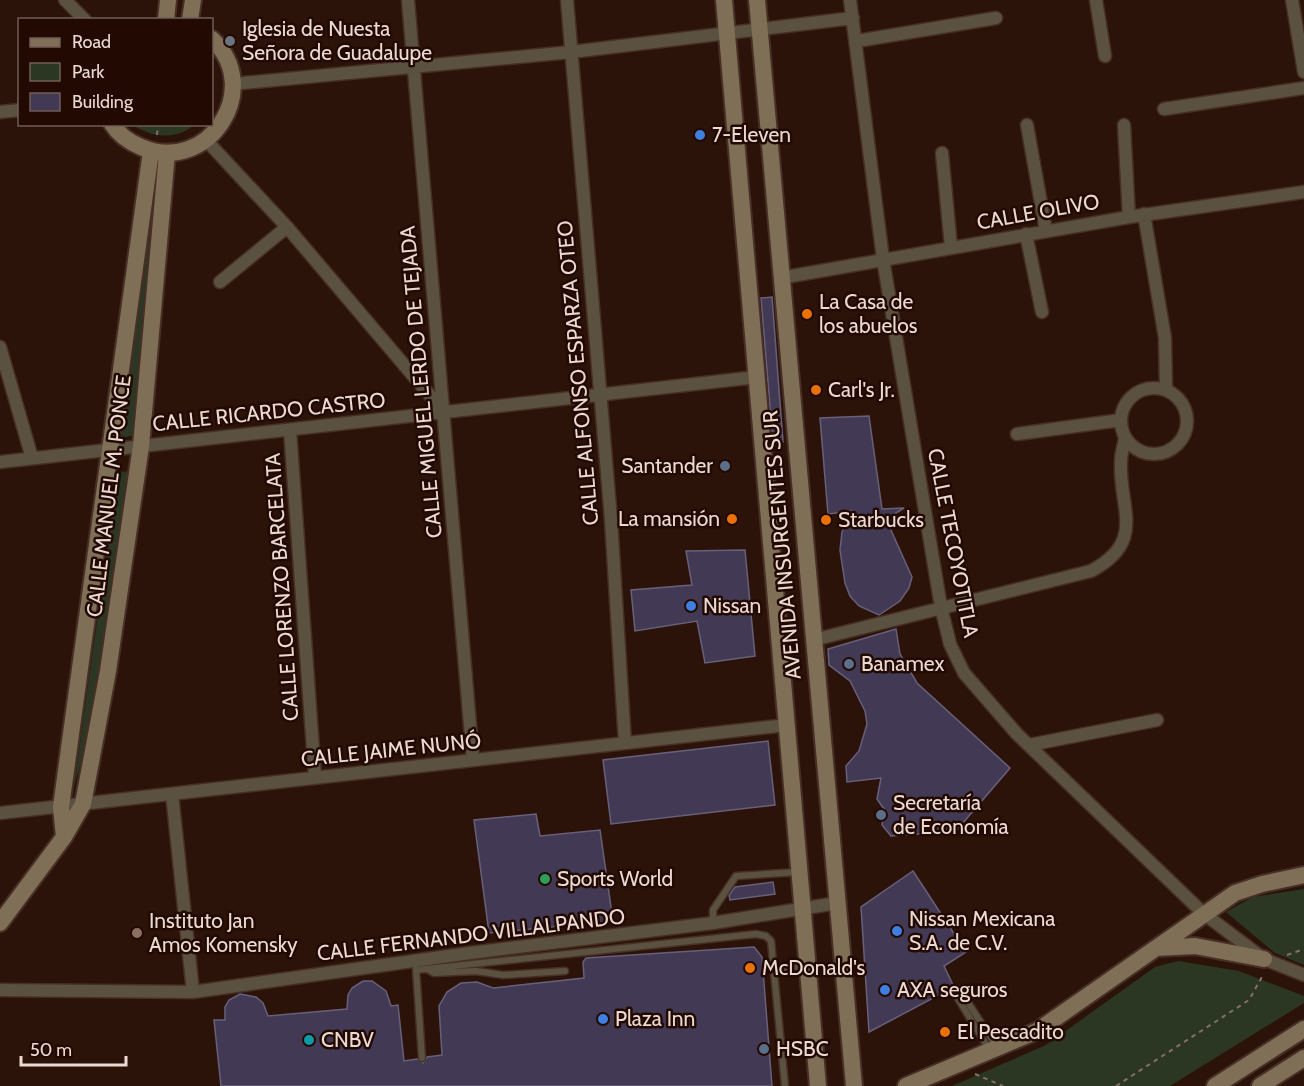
<svg xmlns="http://www.w3.org/2000/svg" width="1304" height="1086" viewBox="0 0 1304 1086" font-family="Cabin,sans-serif">
  <rect width="100%" height="100%" fill="#2c130a"/>
  <path fill="#2b3723" d="M133 125H194C176 140 152 138 133 125Z
    M151 173 155 174 135 435 121 438Z
    M132 471 88 739 74 786 118 472Z
    M1304 889V965L1275 953 1226 912 1253 897Z
    M1178 961 1239 971 1304 996V1003L1170 1086H952L1046 1045 1155 967Z"/>
  <path fill="#423a54" stroke="#68607b" stroke-width="1.5" d="M772 297 783 442H773L761 298Z
    M869 416 882 509 904 508 886 519 912 577 909 588 900 601 879 615 859 606 850 596 845 583 840 550 842 532 852 511 828 514 820 418Z
    M745 550 755 656 705 663 697 621 635 631 631 590 692 585 686 551Z
    M896 629 900 654 917 683 1010 768 956 831 891 836 882 825 884 809 877 799 881 778 847 782 846 766 859 751 867 724 865 711 850 681 829 665 828 649Z
    M768 741 775 805 611 824 603 760Z
    M536 814 540 836 600 830 613 921 489 933 474 820Z
    M913 871 966 952 944 966 954 987 869 1032 861 907Z
    M773 882 775 894 730 900 729 895 735 887Z
    M754 947 762 957 772 1086H221L214 1020H225V1007L229 1000 240 994 256 997 263 1003 268 1016 347 1009 348 995 352 988 363 981H372L386 991 391 1006 398 1005 404 1061 417 1059 423 1063 427 1057 442 1055 439 1006 447 992 461 983 477 982 493 988 584 978 583 962 586 958Z"/>
  <g fill="none" stroke-linecap="round" stroke-linejoin="round">
    <defs>
      <path id="lane" d="M713 923V910L736 876 799 872
        M416 969 422 1058
        M427 969 434 973 476 971 503 975 565 971
        M774 969 806 966
        M416 970 756 934 766 936 771 941 785 1086
        M959 989 997 1047
        M954 992 990 1051"/>
      <path id="street" d="M65 0 85 20
        M408 0 473 760
        M567 0 611 520 625 743
        M850 0 883 259 941 607 950 644 964 673 1017 734 1203 913 1264 959 1304 975
        M1096 0 1105 56
        M1292 0 1304 72
        M857 41 996 18
        M233 84 571 52 853 18
        M1164 109 1304 88
        M0 112 20 110
        M1027 125 1046 231
        M1124 125 1129 217
        M206 140 287 227 444 412
        M942 153 951 247
        M1144 214 1165 338 1166 390
        M1026 234 1042 312
        M780 278 1129 217 1304 192
        M220 282 287 227
        M0 347 32 458
        M1121 421a33 33 0 1 1 66 0a33 33 0 1 1-66 0Z
        M290 430 315 777
        M1017 434 1121 420
        M0 462 757 377
        M813 640 1091 571C1148 541 1118 507 1121 461 1121 453 1124 445 1125 438
        M1029 745 1157 720
        M172 794 193 992
        M0 813 787 725
        M0 990 193 992 470 953 713 923 837 903"/>
      <path id="secondary" d="M724 0 818 1086
        M757 0 854 1086
        M166 20 168 0
        M190 20 193 0
        M112 124C119 135 129 142 141 147 208 176 265 89 212 39
        M64 837 61 807 151 151
        M0 923 64 837 83 804 108 671 141 446 167 153
        M1156 948 1195 946 1264 959
        M906 1086 1037 1031 1235 893 1262 884 1304 875
        M1215 1086 1304 1029
        M1260 1086 1304 1058"/>
    </defs>
    <use href="#lane" stroke="#472f26" stroke-width="9"/>
    <use href="#street" stroke="#472f26" stroke-width="15"/>
    <use href="#secondary" stroke="#472f26" stroke-width="20"/>
    <path stroke="#856f67" stroke-width="2" stroke-dasharray="4.5 4.5" stroke-linecap="butt" d="M157 135 158 124
      M1287 955 1304 949
      M975 1074 1003 1086
      M1116 1086 1249 1000 1263 975"/>
    <use href="#lane" stroke="#5b5141" stroke-width="6"/>
    <use href="#street" stroke="#5b5141" stroke-width="12"/>
    <use href="#secondary" stroke="#7f6f56" stroke-width="16"/>
  </g>
  <circle fill="#6b7280" stroke="#220a03" stroke-width="2" cx="230" cy="41" r="6"/>
  <g fill="#3f7fe0" stroke="#220a03" stroke-width="2">
    <circle cx="700" cy="135" r="6"/>
    <circle cx="691" cy="606" r="6"/>
    <circle cx="897" cy="931" r="6"/>
    <circle cx="885" cy="990" r="6"/>
    <circle cx="603" cy="1019" r="6"/>
  </g>
  <g fill="#e8710a" stroke="#220a03" stroke-width="2">
    <circle cx="807" cy="314" r="6"/>
    <circle cx="816" cy="390" r="6"/>
    <circle cx="732" cy="519" r="6"/>
    <circle cx="826" cy="520" r="6"/>
    <circle cx="750" cy="968" r="6"/>
    <circle cx="945" cy="1032" r="6"/>
  </g>
  <g fill="#5c6f8a" stroke="#220a03" stroke-width="2">
    <circle cx="725" cy="466" r="6"/>
    <circle cx="849" cy="664" r="6"/>
    <circle cx="881" cy="815" r="6"/>
    <circle cx="764" cy="1049" r="6"/>
  </g>
  <circle fill="#2e9e5b" stroke="#220a03" stroke-width="2" cx="545" cy="879" r="6"/>
  <circle fill="#8d6e63" stroke="#220a03" stroke-width="2" cx="137" cy="933" r="6"/>
  <circle fill="#0f9aa8" stroke="#220a03" stroke-width="2" cx="309" cy="1040" r="6"/>
  <g text-anchor="middle" stroke-width="5" stroke-linejoin="round" paint-order="stroke">
    <g font-size="21" fill="#ebd9d2" stroke="#220a03" text-anchor="start">
      <text x="242" y="36">Iglesia de Nuesta<tspan x="242" dy="24">Señora de Guadalupe</tspan></text>
      <text x="712" y="142">7-Eleven</text>
      <text x="819" y="309">La Casa de<tspan x="819" dy="24">los abuelos</tspan></text>
      <text x="828" y="397">Carl's Jr.</text>
      <text x="713" y="473" text-anchor="end">Santander</text>
      <text x="720" y="526" text-anchor="end">La mansión</text>
      <text x="838" y="527">Starbucks</text>
      <text x="703" y="613">Nissan</text>
      <text x="861" y="671">Banamex</text>
      <text x="893" y="810">Secretaría<tspan x="893" dy="24">de Economía</tspan></text>
      <text x="557" y="886">Sports World</text>
      <text x="909" y="926">Nissan Mexicana<tspan x="909" dy="24">S.A. de C.V.</tspan></text>
      <text x="149" y="928">Instituto Jan<tspan x="149" dy="24">Amos Komensky</tspan></text>
      <text x="762" y="975">McDonald's</text>
      <text x="897" y="997">AXA seguros</text>
      <text x="615" y="1026">Plaza Inn</text>
      <text x="957" y="1039">El Pescadito</text>
      <text x="321" y="1047">CNBV</text>
      <text x="776" y="1056">HSBC</text>
    </g>
    <g font-size="21" fill="#ebd9d2" stroke="#220a03">
      <text transform="translate(1038 212) rotate(-10)" y="7">CALLE OLIVO</text>
      <text transform="translate(578 373) rotate(-95)" y="7">CALLE ALFONSO ESPARZA OTEO</text>
      <text transform="translate(421 382) rotate(-95)" y="7">CALLE MIGUEL LERDO DE TEJADA</text>
      <text transform="translate(269 412) rotate(-6)" y="7">CALLE RICARDO CASTRO</text>
      <text transform="translate(109 496) rotate(-83)" y="7">CALLE MANUEL M. PONCE</text>
      <text transform="translate(953 543) rotate(79)" y="7">CALLE TECOYOTITLA</text>
      <text transform="translate(782 545) rotate(-95)" y="7">AVENIDA INSURGENTES SUR</text>
      <text transform="translate(282 587) rotate(-94)" y="7">CALLE LORENZO BARCELATA</text>
      <text transform="translate(391 750) rotate(-6)" y="7">CALLE JAIME NUNÓ</text>
      <text transform="translate(471 935) rotate(-7)" y="7">CALLE FERNANDO VILLALPANDO</text>
    </g>
  </g>
  <rect x="18" y="18" width="195" height="108" fill="#220a03" stroke="#725d56" stroke-width="1.5"/>
  <rect x="30" y="38" width="30" height="9" fill="#7f6f56" stroke="#725d56" stroke-width="1.5"/>
  <text x="72" y="48" font-size="18" fill="#ebd9d2">Road</text>
  <rect x="30" y="63" width="30" height="18" fill="#2b3723" stroke="#725d56" stroke-width="1.5"/>
  <text x="72" y="78" font-size="18" fill="#ebd9d2">Park</text>
  <rect x="30" y="93" width="30" height="18" fill="#423a54" stroke="#725d56" stroke-width="1.5"/>
  <text x="72" y="108" font-size="18" fill="#ebd9d2">Building</text>
  <path d="M21 1056v9h105v-9" fill="none" stroke="#ebd9d2" stroke-width="3"/>
  <text x="30" y="1056" font-size="18" fill="#ebd9d2" stroke="#220a03" stroke-width="4.5" paint-order="stroke">50 m</text>
</svg>
